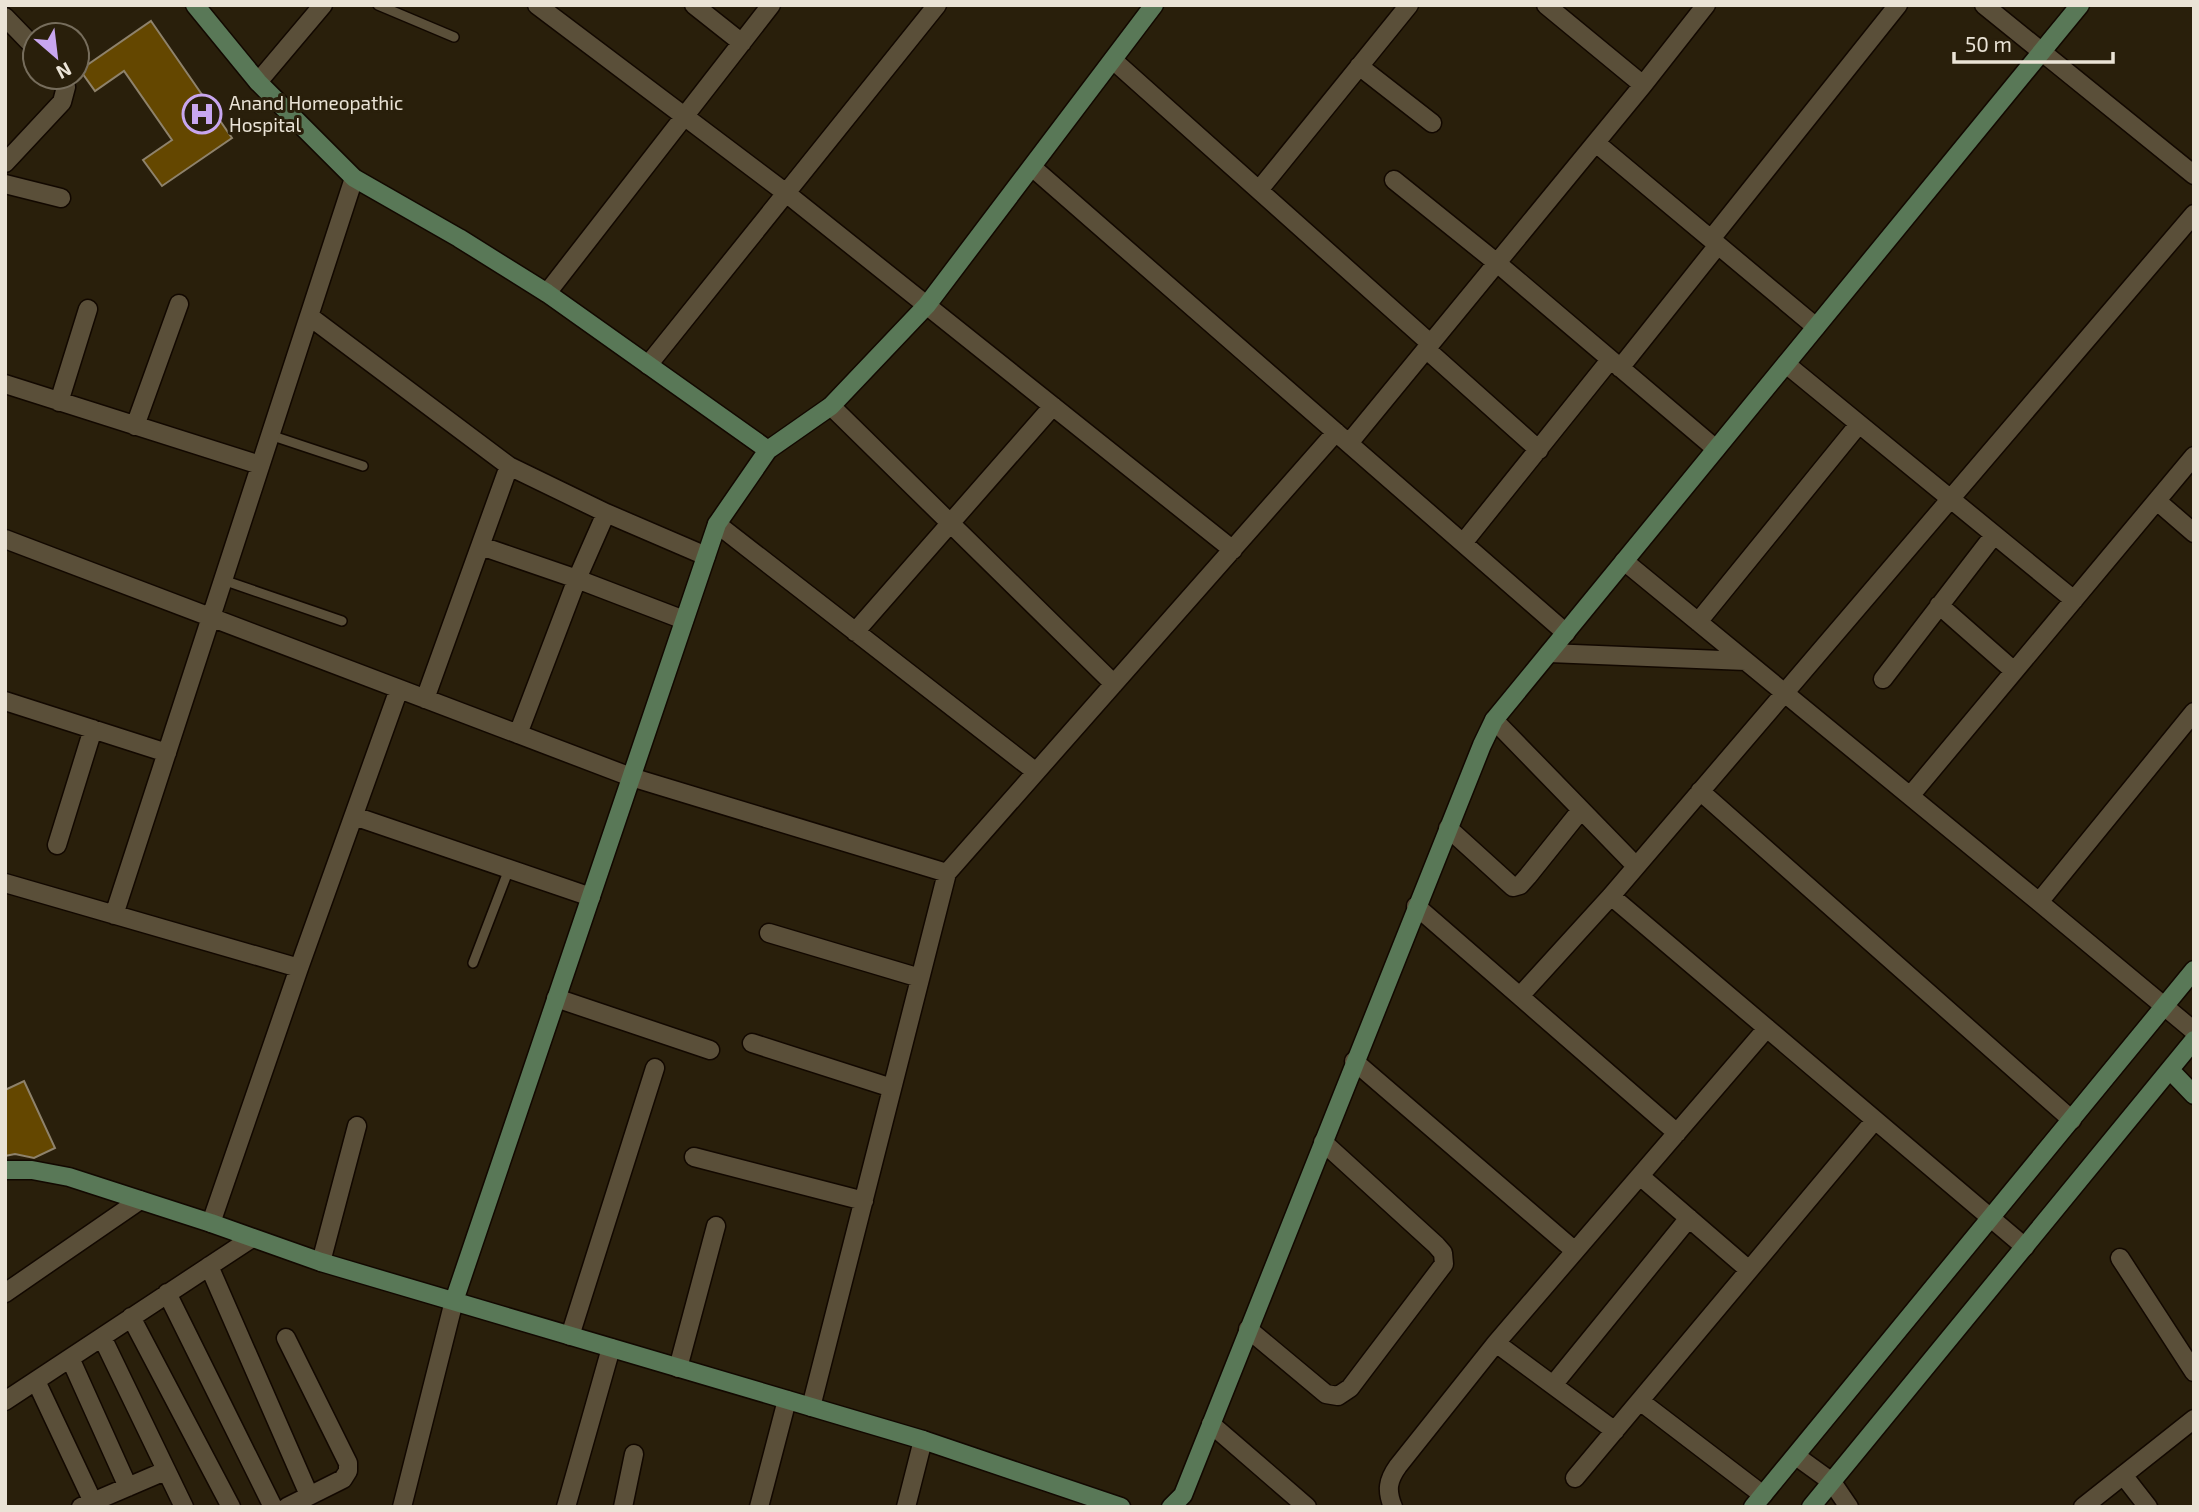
<svg xmlns="http://www.w3.org/2000/svg" width="2199" height="1512" viewBox="0 0 2199 1512" font-family="'Exo 2',sans-serif">
  <rect width="100%" height="100%" fill="#291f0b"/>
  <path fill="#644700" stroke="#8e826b" stroke-width="2" d="M151 21 232 138 162 186 143 160 172 140 124 71 95 91 80 70Z
    M24 1081 55 1148 34 1158 15 1154 5 1156V1090Z"/>
  <g fill="none" stroke-linecap="round" stroke-linejoin="round">
    <defs>
      <path id="lane" d="M378 5 454 37
        M270 435 363 466
        M223 580 342 621
        M473 963 509 869"/>
      <path id="street" d="M537 5 786 193 1233 550
        M694 5 742 43
        M1546 5 1643 85
        M1984 5 2194 175
        M5 17 35 48
        M1113 60 1431 344
        M1359 66 1432 123
        M258 82 323 5
        M1596 143 1816 327
        M5 163 62 102 66 87 61 77
        M1032 167 1566 633
        M1394 180 1497 263 1716 449
        M5 184 61 198
        M1259 190 1409 5
        M1711 239 1898 5
        M547 293 771 5
        M309 316 509 466 606 513 706 556
        M1426 349 1539 450
        M1786 364 2074 600
        M648 365 937 5
        M1620 368 1718 245
        M5 384 260 465
        M59 402 88 309
        M831 406 1114 684
        M135 426 179 304
        M1349 443 1643 85 1706 5
        M2157 501 2194 533
        M717 524 1036 772
        M5 539 631 777 947 873
        M1463 543 1610 360
        M481 546 577 579 684 620
        M1624 561 2039 902 2194 1031
        M1939 605 2014 671
        M1698 622 1859 424
        M855 632 1053 406
        M1549 653 1746 661
        M1883 679 1994 535
        M425 699 509 466
        M5 701 167 753
        M1494 720 1636 866
        M518 734 577 579 606 513
        M1700 791 2072 1120
        M1910 796 2194 456
        M354 816 591 897
        M1448 828 1513 887 1520 885 1528 876 1581 810
        M57 845 93 729
        M5 883 299 968
        M1611 896 2025 1247
        M2039 902 2194 712
        M1416 906 1677 1133
        M114 915 354 178
        M769 933 920 978
        M1520 996 1611 896 2194 214
        M556 998 710 1050
        M752 1043 892 1088
        M1354 1061 1575 1251
        M694 1157 864 1201
        M1640 1176 1749 1270
        M211 1223 299 968 399 689
        M2120 1258 2194 1372
        M321 1262 357 1126
        M209 1266 309 1495
        M5 1293 140 1200
        M167 1293 273 1507
        M131 1317 231 1507
        M1248 1329 1326 1394 1338 1396 1350 1388 1444 1264 1443 1253 1436 1245 1323 1142
        M570 1336 655 1068
        M102 1337 184 1507
        M286 1338 348 1463V1471L343 1479 287 1507
        M1496 1343 1615 1431
        M70 1358 128 1487
        M678 1368 716 1226
        M36 1381 93 1502
        M1553 1385 1689 1218
        M5 1401 252 1238
        M1640 1401 1763 1495
        M811 1407 947 873 1336 432
        M1211 1424 1307 1507
        M1796 1456 1832 1482 1849 1507
        M2123 1475 2148 1507
        M1575 1478 1875 1120
        M81 1507 165 1471
        M402 1507 454 1301
        M566 1507 611 1348
        M623 1507 634 1454
        M759 1507 787 1400
        M906 1507 923 1440
        M1393 1507C1386 1490 1388 1480 1398 1466L1496 1343 1767 1028
        M2083 1507 2194 1419"/>
      <path id="secondary" d="M195 5 258 82 354 178 459 238 547 293 768 450
        M2170 1070 2194 1095
        M5 1170H32L69 1177 211 1223 321 1262 923 1440 1121 1507
        M454 1301 717 524 768 450 831 406 927 305 1154 5
        M1171 1507 1183 1495 1482 745 1494 720 2080 5
        M1753 1507 2194 970
        M1811 1507 2194 1040"/>
    </defs>
    <use href="#lane" stroke="#120800" stroke-width="12"/>
    <use href="#street" stroke="#120800" stroke-width="21"/>
    <use href="#secondary" stroke="#120800" stroke-width="21"/>
    <use href="#lane" stroke="#5a4f39" stroke-width="9"/>
    <use href="#street" stroke="#5a4f39" stroke-width="18"/>
    <use href="#secondary" stroke="#597857" stroke-width="18"/>
  </g>
  <defs>
    <symbol id="hospital-ring" viewBox="-11 -11 22 22"><circle r="9.5" fill="#291f0b" stroke="#c8a6ef" stroke-width="1.5"/><path d="M-5-5h3v3.5h4V-5h3V5h-3V1.5h-4V5h-3Z" fill="#c8a6ef"/></symbol>
  </defs>
  <g fill-rule="evenodd">
    <use href="#hospital-ring" x="180" y="92" width="44" height="44"/>
  </g>
  <g text-anchor="middle" stroke-width="6" stroke-linejoin="round" paint-order="stroke">
    <g font-size="19" fill="#eae3d6" stroke="#291f0b" text-anchor="start">
      <text x="229" y="110">Anand Homeopathic<tspan x="229" dy="22">Hospital</tspan></text>
    </g>
  </g>
  <rect width="2199" height="1512" fill="none" stroke="#eae3d6" stroke-width="14"/>
  <g transform="translate(56 56) rotate(152)"><circle r="33" fill="#291f0b" stroke="#766d5c" stroke-width="2"/>
  <path d="M0-5L12 26L0 18L-12 26Z" fill="#c8a6ef"/>
  <text y="-10" font-size="19" font-weight="bold" text-anchor="middle" fill="#eae3d6">N</text>
  </g>
  <path d="M1954 52v10h159v-10" fill="none" stroke="#eae3d6" stroke-width="3.5"/>
  <text x="1965" y="52" font-size="21" fill="#eae3d6" stroke="#291f0b" stroke-width="5" paint-order="stroke">50 m</text>
</svg>
